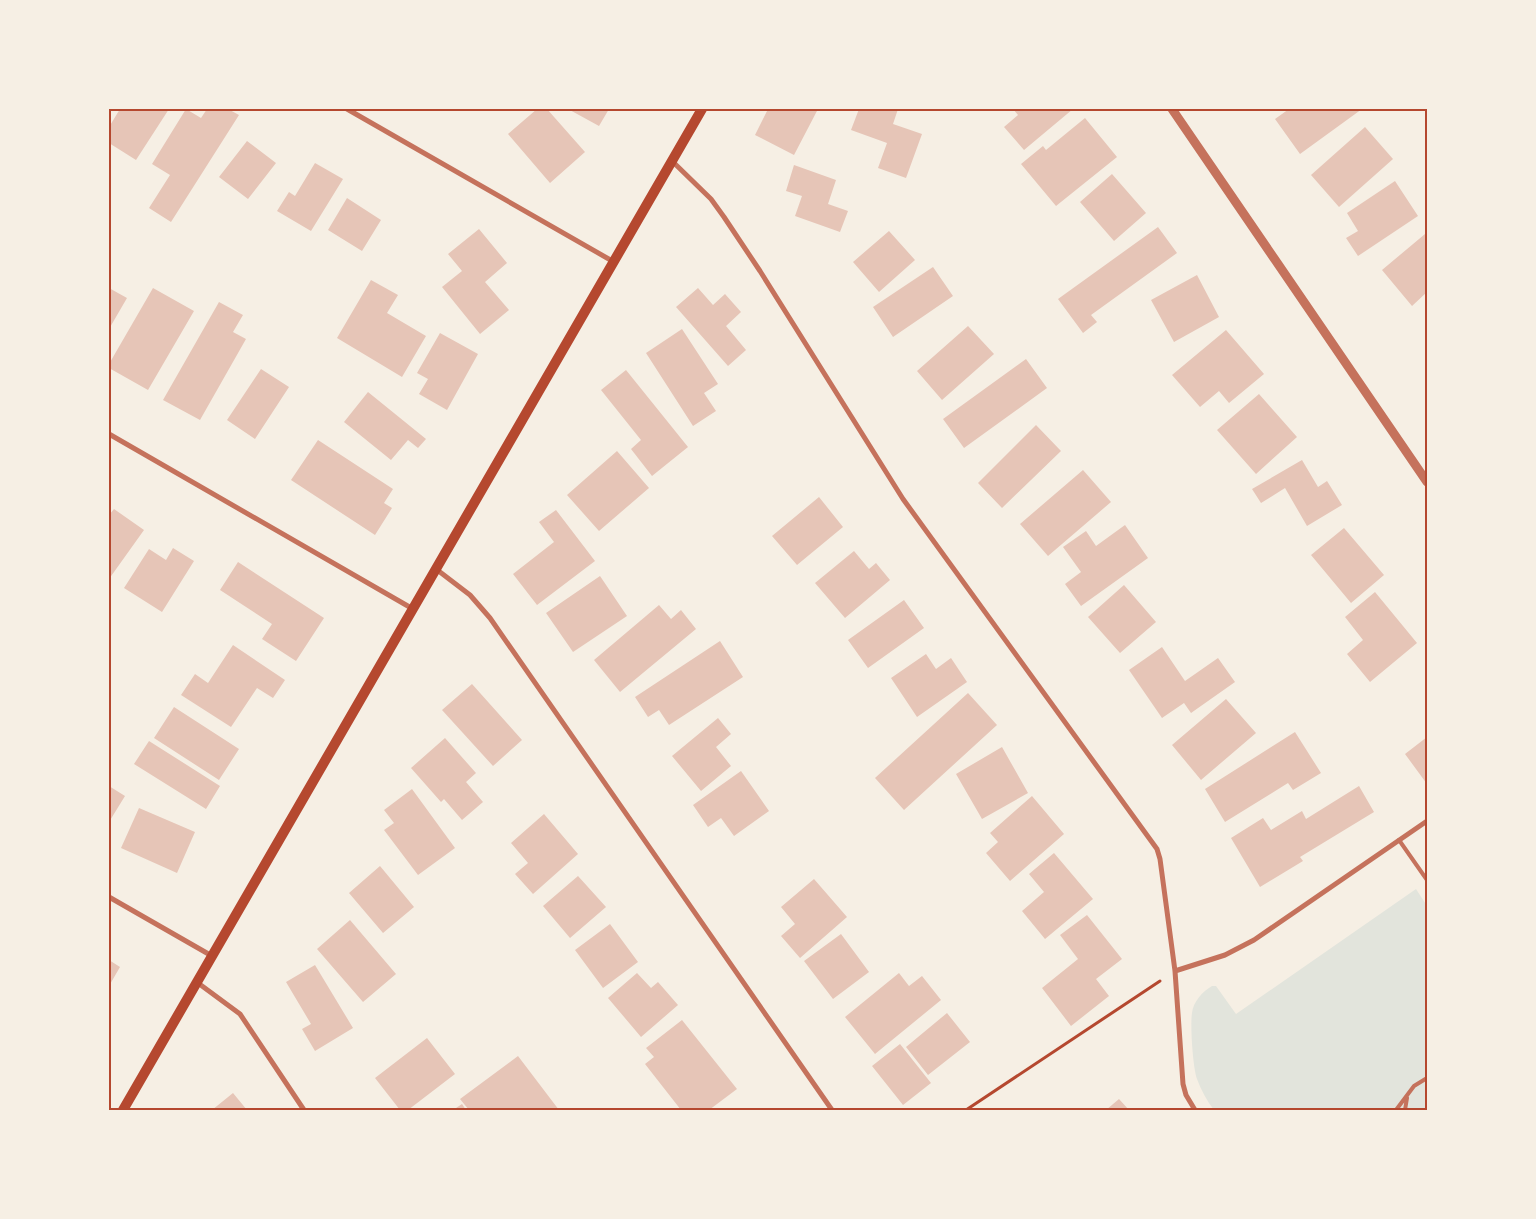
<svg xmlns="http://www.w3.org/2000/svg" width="1536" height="1219" viewBox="0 0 1536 1219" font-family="Bitter,serif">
  <rect width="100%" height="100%" fill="#f6efe4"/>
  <path fill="#e2e4dc" d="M1416 889 1427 906V1110H1214C1207 1101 1201 1090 1197 1079 1193 1068 1190 1026 1192 1013 1193 1002 1203 991 1212 986H1216L1236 1014Z"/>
  <path fill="#e6c5b7" d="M120 109H169L136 160 109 143V127Z
    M186 109 201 118 207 109H228L239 115 171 222 149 208 170 175 152 164Z
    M537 109H547L585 152 550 183 508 134Z
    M568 109H609L599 126Z
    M768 109H818L794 155 755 135Z
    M859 109H898L893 124 922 134 906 178 878 168 887 143 851 130Z
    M1013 109H1073L1024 150 1004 127 1018 115Z
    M1289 109H1362L1300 154 1275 119Z
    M1085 118 1117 157 1056 206 1021 164 1043 146 1046 150Z
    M1365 127 1393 159 1339 207 1311 175Z
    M247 141 276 163 248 199 219 177Z
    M315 163 343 179 311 231 277 211 289 192 295 196Z
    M794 165 836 180 828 204 848 211 840 232 795 216 802 196 786 191Z
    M1112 174 1146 213 1114 241 1080 202Z
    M1395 181 1418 216 1358 256 1346 238 1358 231 1347 213Z
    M347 198 381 220 362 251 328 230Z
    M1158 227 1177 253 1091 315 1097 322 1083 333 1058 299Z
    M479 229 507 263 485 282 509 310 480 334 442 287 462 271 448 254Z
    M889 231 915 260 879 292 853 262Z
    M1425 234 1427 236V292L1412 306 1382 270Z
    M933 267 953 296 893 337 873 307Z
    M1197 275 1219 317 1174 342 1151 300Z
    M371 280 398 295 387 313 426 336 402 377 337 338Z
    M109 288 127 298 109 329Z
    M153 288 194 311 148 390 109 368V364Z
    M698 288 713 305 725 294 741 312 726 326 746 350 728 366 676 307Z
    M219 302 243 315 233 332 246 339 200 420 163 400Z
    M968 326 994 354 942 400 917 371Z
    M682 329 718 384 704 393 716 411 693 426 646 353Z
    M1226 330 1264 374 1229 403 1219 391 1200 407 1172 375Z
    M440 333 478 354 447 410 419 394 428 379 417 373Z
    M1026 359 1047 388 964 448 943 419Z
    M261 369 289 387 255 439 227 420Z
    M626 370 688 447 652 476 631 449 641 440 601 390Z
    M368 392 426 439 418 448 408 440 391 460 344 422Z
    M1259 394 1297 437 1256 474 1217 430Z
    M1036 425 1061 451 1002 508 978 483Z
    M318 440 393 489 384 503 392 508 375 535 291 480Z
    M617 451 649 488 599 531 567 495Z
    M1302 460 1318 487 1327 481 1342 505 1307 526 1285 488 1261 503 1252 489Z
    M1083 470 1111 502 1048 556 1020 524Z
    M819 497 843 527 797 565 772 536Z
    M114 509 144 530 109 579V515Z
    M556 510 595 561 537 605 513 574 554 542 539 522Z
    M1125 525 1148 558 1081 606 1065 584 1081 572 1063 547 1086 531 1096 546Z
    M1344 528 1384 575 1351 603 1311 555Z
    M173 548 194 561 162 612 124 588 149 549 166 560Z
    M854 551 869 569 876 563 890 580 845 618 815 583Z
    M238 562 324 618 296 661 262 639 272 624 220 590Z
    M600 576 627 616 573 652 546 613Z
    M1124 585 1156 622 1120 653 1088 617Z
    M1375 592 1417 643 1370 682 1347 654 1363 640 1345 617Z
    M904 600 924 628 868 668 848 640Z
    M659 605 671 619 681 610 696 629 620 692 594 660Z
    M720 641 743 677 669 725 659 710 648 717 635 697Z
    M233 645 285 680 273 698 257 688 231 727 181 695 195 674 208 683Z
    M1162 647 1185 681 1218 658 1235 682 1191 713 1184 703 1162 718 1129 670Z
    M926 654 936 669 951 658 967 682 917 717 891 678Z
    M472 684 522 740 493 766 442 710Z
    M968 693 997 725 904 810 875 778Z
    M1226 699 1256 733 1201 780 1172 745Z
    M174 707 239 749 219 780 154 738Z
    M718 718 731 734 716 747 731 766 701 791 672 756Z
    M1295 732 1321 773 1293 790 1288 783 1225 822 1205 789Z
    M1427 737V784L1405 754Z
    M445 738 476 773 466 782 483 802 462 820 444 799 441 802 411 768Z
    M149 741 220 786 206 809 134 764Z
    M1002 747 1028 793 982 819 956 774Z
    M741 771 769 811 734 836 721 818 708 827 693 805Z
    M109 786 125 796 109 822Z
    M1359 786 1374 812 1300 857 1303 861 1260 887 1231 838 1263 818 1271 830 1302 811 1306 819Z
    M412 789 455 848 418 875 384 830 394 823 384 810Z
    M1032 796 1064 834 1010 881 986 853 998 842 990 833Z
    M139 808 195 832 177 873 121 848Z
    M544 814 578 854 533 894 515 874 528 863 511 843Z
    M1054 853 1093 899 1045 939 1022 911 1044 892 1029 874Z
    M380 866 414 907 383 933 349 893Z
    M578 876 606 907 570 938 543 906Z
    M814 879 847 917 800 958 781 936 795 924 781 907Z
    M1087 915 1122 959 1096 979 1109 996 1071 1026 1042 988 1078 959 1060 935Z
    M350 920 396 974 363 1002 317 949Z
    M610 924 638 962 603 988 575 950Z
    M841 934 869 972 833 999 804 961Z
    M109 960 120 967 109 986Z
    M315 965 353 1028 315 1051 302 1029 311 1024 286 982Z
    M637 973 651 988 658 982 678 1005 641 1037 608 998Z
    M899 973 909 986 922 976 941 1000 875 1054 845 1017Z
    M947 1013 970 1042 928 1075 906 1047Z
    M682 1020 737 1089 709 1110H681L645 1064 654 1057 646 1048Z
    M427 1038 455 1074 408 1110H400L375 1078Z
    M900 1044 931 1083 903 1105 872 1066Z
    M518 1056 559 1110H469L460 1099Z
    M233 1093 247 1110H212Z
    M1119 1099 1129 1110H1106Z
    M462 1104 466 1110H453Z"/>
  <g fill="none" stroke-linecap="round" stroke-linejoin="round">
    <path stroke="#b5482f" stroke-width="3" d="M966 1110 1160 981"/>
    <path stroke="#c5725c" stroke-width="4" d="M1399 840 1427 880
      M1396 1110 1414 1086 1427 1078
      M1405 1110 1407 1098"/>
    <path stroke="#c5725c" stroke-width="5" d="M347 109 614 262
      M672 161 711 199 724 217 760 271 903 499 1157 849 1160 859 1175 971 1183 1084 1186 1095 1195 1110
      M109 434 413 609
      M436 569 470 595 490 618 832 1110
      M109 897 212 956
      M1175 971 1225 955 1254 940 1427 821
      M198 983 240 1014 304 1110"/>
    <path stroke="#c5725c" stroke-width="9" d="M1172 109 1427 482"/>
    <path stroke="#b5482f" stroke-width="10" d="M123 1110 702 109"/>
  </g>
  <rect width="1536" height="1219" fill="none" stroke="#f6efe4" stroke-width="220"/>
  <rect x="110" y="110" width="1316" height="999" fill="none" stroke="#b5482f" stroke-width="2"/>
</svg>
